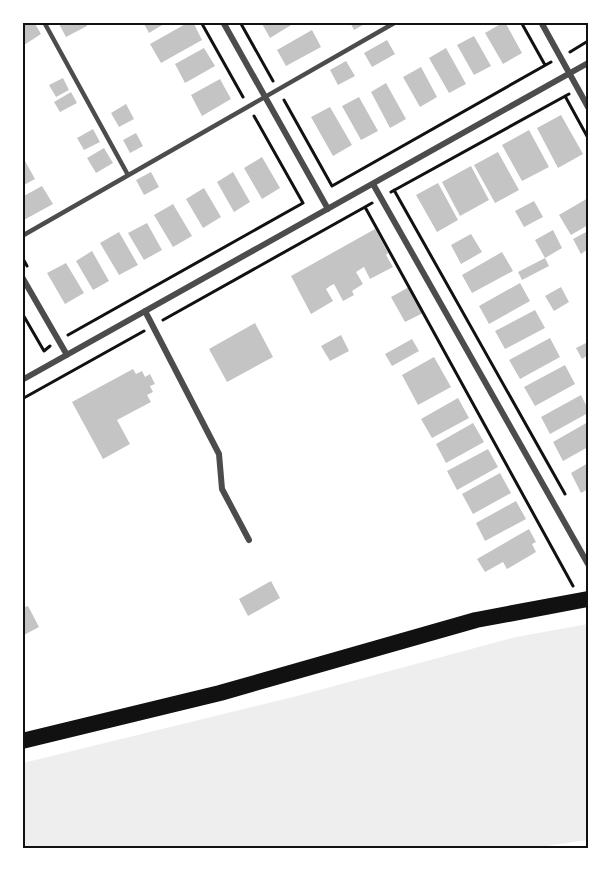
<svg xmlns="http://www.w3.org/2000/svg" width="611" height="871" viewBox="0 0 611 871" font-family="Arial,sans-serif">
  <rect width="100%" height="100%" fill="#fff"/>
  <path fill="#eee" d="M588 624V840L532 848H23V763L297 696 516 637Z"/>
  <path fill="#c4c4c4" d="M22 22H34L41 34 24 45 22 43Z
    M58 22H85L87 26 66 37Z
    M143 22H167L149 33Z
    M189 22H193L202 40 161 63 150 44Z
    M261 22H296L270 38Z
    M350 22H368L354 30Z
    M504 22H505L522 53 503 64 485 33Z
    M312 30 321 47 286 66 277 50Z
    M474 36 491 66 474 75 457 45Z
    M387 40 395 54 372 67 364 53Z
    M204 48 215 66 185 83 175 64Z
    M446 48 466 84 449 93 429 58Z
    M346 61 355 76 338 85 330 70Z
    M421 67 437 97 420 107 403 77Z
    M63 78 69 90 56 97 49 85Z
    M220 79 231 99 202 116 191 95Z
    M386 83 406 119 390 128 371 92Z
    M71 92 77 103 60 112 54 102Z
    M359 97 378 131 361 140 342 106Z
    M126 104 134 119 119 127 111 113Z
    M330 107 352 145 333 156 311 117Z
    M561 115 583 154 558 168 537 128Z
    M93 129 100 142 84 150 77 138Z
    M529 130 549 167 522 181 502 145Z
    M136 133 143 146 130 153 123 140Z
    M104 148 113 163 96 173 87 158Z
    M498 152 519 190 495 203 474 165Z
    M262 157 280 188 262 199 244 168Z
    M25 161 35 179 22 186V162Z
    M471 166 489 200 460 216 442 182Z
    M151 172 159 187 144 195 136 180Z
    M233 172 250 202 234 212 217 182Z
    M438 183 458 220 437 232 416 195Z
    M42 186 53 204 22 221V197Z
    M204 188 221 217 203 228 186 199Z
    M588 198V225L571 235 559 215Z
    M534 201 543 217 524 227 515 211Z
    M173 204 192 236 173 247 154 215Z
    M147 223 162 250 144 260 128 233Z
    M375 229 388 253 386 255 393 267 370 279 364 267 356 272 363 284 352 291 354 295 343 301 334 284 330 286 326 289 333 301 311 314 291 276Z
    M553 230 562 248 545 258 535 240Z
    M588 231V249L581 254 573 239Z
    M119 232 138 265 119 275 100 243Z
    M471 234 482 252 461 264 451 245Z
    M92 251 109 281 93 290 76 261Z
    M502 252 513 271 472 293 462 275Z
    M545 258 549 266 522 280 518 272Z
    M66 263 84 293 65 304 47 273Z
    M520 283 530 301 489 324 479 306Z
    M409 287 423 313 405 322 391 297Z
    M561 287 569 302 554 311 545 296Z
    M535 310 545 328 505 349 495 331Z
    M255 323 273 357 227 382 209 349Z
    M341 335 349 351 330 361 321 346Z
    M550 338 560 357 520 379 509 360Z
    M412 339 419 351 392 366 385 354Z
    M588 342V355L582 359 576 348Z
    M434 357 451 387 418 405 402 375Z
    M565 365 575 384 535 406 524 387Z
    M133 369 136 374 142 371 145 377 150 374 155 384 150 386 153 392 147 395 151 402 117 420 130 444 103 459 72 402Z
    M581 395 588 409V413L550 434 541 417Z
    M458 398 469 418 432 438 421 419Z
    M588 422V447L563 461 553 442Z
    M473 423 484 442 446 463 436 444Z
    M488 449 498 467 457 490 447 471Z
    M588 463V489L581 493 571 473Z
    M500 473 511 493 473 514 462 494Z
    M516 501 526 519 485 541 476 523Z
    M529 529 536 542 532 544 536 552 507 569 503 562 485 572 477 559Z
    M271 581 280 598 248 616 239 599Z
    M28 606 39 627 22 636V608Z"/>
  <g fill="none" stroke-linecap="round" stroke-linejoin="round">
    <path stroke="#111" stroke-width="3" d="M201 22 243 97
      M240 22 273 81
      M521 22 545 65
      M570 52 588 41
      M565 96 588 138
      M284 100 332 186 551 62
      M394 190 565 494
      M391 192 569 94
      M372 203 365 207 573 586
      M22 257 27 266
      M22 313 44 351 50 346
      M163 320 365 207
      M68 335 303 203 254 116
      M22 399 144 331"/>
    <path stroke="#4c4c4c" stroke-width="4.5" d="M44 22 128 175
      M22 236 396 22"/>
    <path stroke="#4c4c4c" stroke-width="6" d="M223 22 328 209
      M541 22 588 107
      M373 184 588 564
      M22 277 67 355
      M145 311 219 454 222 489 249 540
      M22 380 588 63"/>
    <path stroke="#111" stroke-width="16" d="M22 741 220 693 476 620 588 599"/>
  </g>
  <rect width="611" height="871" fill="none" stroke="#ffffff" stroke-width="48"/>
  <rect x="24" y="24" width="563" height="823" fill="none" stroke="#111" stroke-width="2"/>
</svg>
